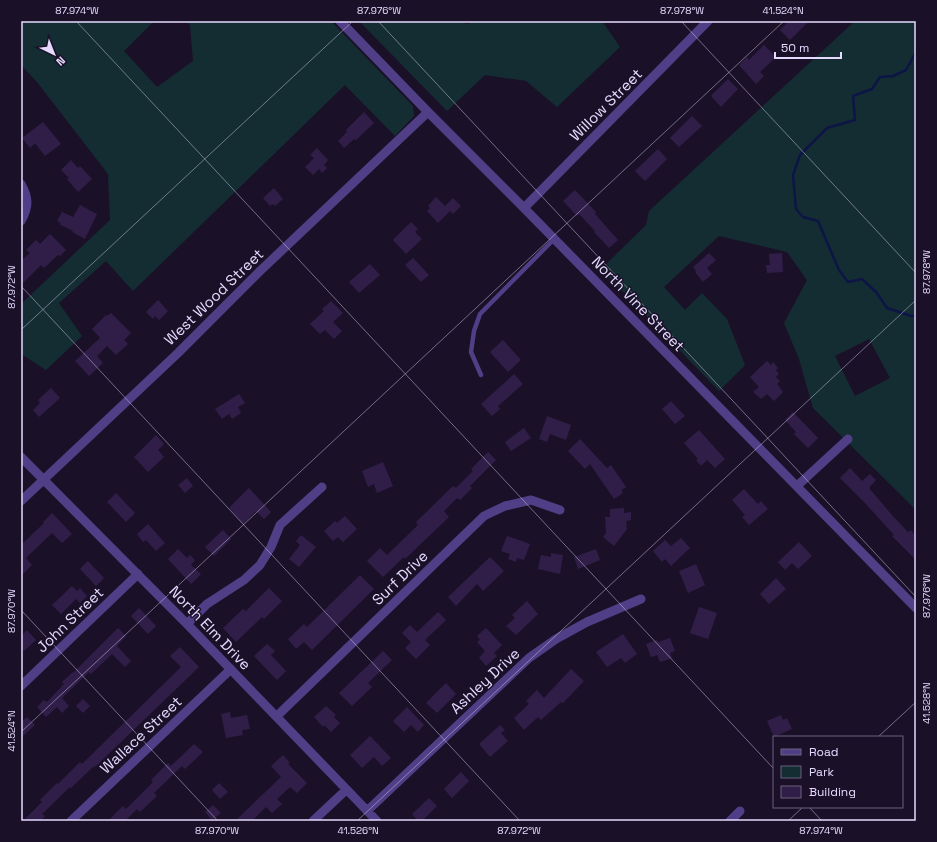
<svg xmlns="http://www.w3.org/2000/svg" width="937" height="842" viewBox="0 0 937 842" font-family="'Space Grotesk',sans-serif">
  <rect width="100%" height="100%" fill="#1a1128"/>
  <path fill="#142d32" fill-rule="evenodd" d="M21 21H154L124 51 157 87 193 61 190 25 186 21H331L413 106 414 116 395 136 345 85 133 291 106 261 59 303 82 336 46 370 21 354V304L110 220 108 174 37 82 21 65Z
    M359 21H456L468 24 471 21H602L620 47 557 107 526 81 485 75 447 111Z
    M855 21H916V510L813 408 799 359 784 323 807 280 787 252 719 236 664 287 685 310 702 293 727 319 745 365 719 391 601 269 646 225 649 211ZM869 339 890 378 855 396 835 356Z"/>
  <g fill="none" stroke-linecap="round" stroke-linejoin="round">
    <path stroke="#0d1546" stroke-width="2.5" d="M916 52 906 70 893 76 880 77 872 89 853 96 855 120 827 128 800 155 793 175 796 209 803 217 818 221 839 270 848 282 862 279 876 292 887 308 911 316H916"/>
  </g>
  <path fill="#301e49" d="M789 21H809L790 40 780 30Z
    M764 45 776 57 760 72 764 76 756 84 739 65 747 57 749 60Z
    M728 79 738 89 721 107 711 96Z
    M364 112 374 123 356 140 354 139 344 148 338 141 347 132 346 130Z
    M692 116 702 126 679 147 670 138Z
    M43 122 61 144 45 156 35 143 30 148 22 138Z
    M317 148 328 160 324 165 327 168 322 173 319 169 313 175 305 167 314 158 310 155Z
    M658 149 667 159 645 181 635 171Z
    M71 160 78 168 80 166 92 179 78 192 67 179 69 178 61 170Z
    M274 188 283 199 275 206 273 204 270 206 263 198Z
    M575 190 596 212 595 214 618 240 609 248 594 232 595 231 579 214 577 216 563 201Z
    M436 197 445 206 453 198 461 206 453 214 450 211 438 223 427 211 430 208 428 206Z
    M80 205 97 214 85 239 72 232 73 231 59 224 61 223 57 221 62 212 73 217Z
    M411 222 418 229 415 232 422 239 406 254 393 240Z
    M50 234 66 250 60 256 58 255 44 268 41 265 21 285V261L30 253 26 250 36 240 40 244Z
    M709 253 716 260 707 268 712 274 703 282 695 272 696 271 693 267Z
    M782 253 783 272 767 273 766 265H770L769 254Z
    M413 258 429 275 421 282 405 265Z
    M370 264 380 275 359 293 349 282Z
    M158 300 168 311 159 320 155 316 153 319 146 312Z
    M331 301 343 313 333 322 342 331 334 339 325 330 320 334 310 324 324 311 322 309Z
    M111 313 131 333 124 340 128 344 116 355 107 346 97 356 103 363 89 376 75 361 100 338 92 329 106 315 107 316Z
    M503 340 521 360 508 372 490 352Z
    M767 361 771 365 773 362 778 368 776 370 779 374 776 377 780 381 777 384 783 392 774 401 767 394 761 399 753 392 759 387 750 377Z
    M514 374 523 384 498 406 500 409 492 416 481 404Z
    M51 388 60 398 39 417 33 410 40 403 38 400Z
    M239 394 245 403 238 407 241 413 232 419 229 414 222 419 215 409Z
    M671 401 685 416 675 424 662 409Z
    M793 412 818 438 808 448 794 434 796 432 785 420Z
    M547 416 571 425 566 440 550 434 547 442 539 439Z
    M524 428 531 438 511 451 505 442Z
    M699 430 725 459 715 468 707 460 701 466 696 460 698 459 684 443Z
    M156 435 164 444 158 450 164 457 148 472 134 457Z
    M580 439 607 468 611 465 626 487 621 490 623 493 614 499 590 464 585 469 568 451Z
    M488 452 496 460 470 486 472 488 460 500 457 498 444 511 449 517 405 559 404 557 383 577 367 561 380 548 387 555 418 525 416 522 453 486 456 488 473 471 471 469Z
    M383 462 393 486 377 493 374 484 368 487 362 471Z
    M850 468 862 481 870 474 876 480 869 488 891 514 908 532 911 530 916 536V560L892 536 894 535 864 502 840 478Z
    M187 478 193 486 185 493 178 485Z
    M249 488 271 512 264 519 256 511 243 524 229 508Z
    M744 489 758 504 761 501 768 509 749 525 742 517 745 515 732 500Z
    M116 493 135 513 126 522 107 502Z
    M624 508V513L631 512V520L626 521 627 529 614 546 603 537 606 533 605 517H610V509Z
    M52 513 72 534 62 543 52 533 26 558 32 565 21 576V545L44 523 43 522Z
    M345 516 357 529 343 542 338 537 333 541 324 531 335 521 337 523Z
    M148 524 165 543 156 551 146 540 143 542 137 534Z
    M223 530 231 539 214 556 205 547Z
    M301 535 316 547 299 567 289 559 300 545 296 541Z
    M507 536 530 544 524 560 517 558 516 562 508 559 510 554 501 551Z
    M681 538 690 548 671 566 665 559 662 562 653 551 665 540 671 546Z
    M799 542 812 556 798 569 792 563 785 570 778 562Z
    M178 549 187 558 190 555 195 560 191 565 201 574 191 584 168 559Z
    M596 549 600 560 578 569 574 557Z
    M551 553 563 555 560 574 538 569 541 555 551 557Z
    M490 557 504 571 483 591 477 584 456 606 448 597Z
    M88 561 104 578 96 586 80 569Z
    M696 564 705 585 688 593 679 571Z
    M360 575 374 589 312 650 304 642 296 649 288 639 304 624 307 627Z
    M776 578 786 589 769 604 760 594Z
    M72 586 77 591 80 588 87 596 80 603 76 599 61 614 52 605Z
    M269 588 282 601 264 619 262 617 236 642 223 628 243 609 246 611Z
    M527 601 538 614 516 635 506 626 515 618 512 615Z
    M699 607 717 613 708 639 690 633Z
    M139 608 156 626 148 634 131 616Z
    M438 612 446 620 425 640 430 645 416 659 405 648 411 642 402 633 410 625 417 632Z
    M118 628 126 636 117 646 131 661 125 667 112 654 91 674 89 672 62 698 69 706 62 713 57 707 46 717 37 707 44 700 47 702 64 684 62 682 73 672V673Z
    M486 628 502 645 494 653 497 656 486 666 479 658 485 651 477 642 480 640 477 636Z
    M27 630 36 640 24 651 21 647V636Z
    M623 634 637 654 625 663 621 658 607 667 596 652Z
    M670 638 675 651 670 653 672 658 660 662 657 655 651 657 646 644 657 640 658 642Z
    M267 644 275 651 271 655 286 671 277 680 254 656Z
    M180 647 199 667 95 767 94 766 71 788 70 787 42 814 45 816 40 821H23L42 802 40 800 57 783 58 784 80 762 82 764 181 667 170 656Z
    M383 651 392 660 368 683 372 687 352 706 339 693Z
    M571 669 584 681 563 703 561 702 541 720 538 717 524 730 514 718 529 704 526 701 537 690 544 698Z
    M446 683 456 694 437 713 426 703Z
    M83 699 90 706 83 713 76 706Z
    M326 706 336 715 334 717 340 723 331 732 324 725 323 727 314 717Z
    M407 707 424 725 418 732 411 725 404 732 393 721Z
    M230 712 231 718 247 715 250 729 242 730 243 735 226 738 221 714Z
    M781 715 783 720 787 718 792 729 774 737 767 721Z
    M27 717 35 725 21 738V722Z
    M500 725 505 730 501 733 508 741 490 757 479 744Z
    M370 736 391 758 382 766 374 757 362 768 350 755Z
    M194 744 203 752 185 769 182 766 154 793 157 796 140 812 137 809 125 821H108L123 806 126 809 153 782 151 780 168 763 171 766Z
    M283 755 290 763 288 764 307 783 297 793 290 787 277 799 282 804 272 813 266 807 252 821H235L281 777 271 766Z
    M461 772 469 781 452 798 444 789Z
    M219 783 228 792 220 799 212 790Z
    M429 798 437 806 422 821H418L412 814Z
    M213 805 221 813 212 820 205 812Z"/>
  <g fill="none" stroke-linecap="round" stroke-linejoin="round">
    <path stroke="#503e86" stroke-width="4.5" d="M481 375 471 352 474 331 480 314 554 239"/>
    <path stroke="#503e86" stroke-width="9" d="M340 21 428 112 524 208 916 608
      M21 184C29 198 29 207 21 221
      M524 208 708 21
      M21 457 187 624 377 821
      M797 486 848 439
      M21 501 178 353 260 271 428 112
      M187 624 207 604 244 580 260 565 271 547 280 525 322 487
      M21 686 138 574
      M277 716 484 516 505 506 531 500 560 510
      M367 811 529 658 556 639 587 622 641 599
      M71 821 231 669
      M313 821 346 790
      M730 821 740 811"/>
  </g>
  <path fill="none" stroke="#e5dafe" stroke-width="1" stroke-opacity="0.45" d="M76 21 774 769M378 21 916 597M681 21 916 273M21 286 520 821M21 330 353 21M21 610 218 821M21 732 784 21M878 737 916 702M809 807 822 821M357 821 916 300M788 821 803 807"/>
  <g text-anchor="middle" stroke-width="3" stroke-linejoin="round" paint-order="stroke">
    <g font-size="15" fill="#e5dafe" stroke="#1a1128">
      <text transform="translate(606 105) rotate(-45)" y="5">Willow Street</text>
      <text transform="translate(214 297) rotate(-44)" y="5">West Wood Street</text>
      <text transform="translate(638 304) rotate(46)" y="5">North Vine Street</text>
      <text transform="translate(400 578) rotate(-44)" y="5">Surf Drive</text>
      <text transform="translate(70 620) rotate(-44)" y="5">John Street</text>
      <text transform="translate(210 628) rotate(46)" y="5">North Elm Drive</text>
      <text transform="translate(485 681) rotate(-43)" y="5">Ashley Drive</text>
      <text transform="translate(141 735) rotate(-43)" y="5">Wallace Street</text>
    </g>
  </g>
  <rect width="937" height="842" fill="none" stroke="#1a1128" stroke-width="44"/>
  <rect x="773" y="736" width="130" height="72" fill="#1a1128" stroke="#6b617e"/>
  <rect x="781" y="749" width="20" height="6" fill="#503e86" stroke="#6b617e"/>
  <text x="809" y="756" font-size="12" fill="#e5dafe">Road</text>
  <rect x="781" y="766" width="20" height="12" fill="#142d32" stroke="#6b617e"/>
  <text x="809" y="776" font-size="12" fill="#e5dafe">Park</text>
  <rect x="781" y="786" width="20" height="12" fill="#301e49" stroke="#6b617e"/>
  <text x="809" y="796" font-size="12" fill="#e5dafe">Building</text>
  <g transform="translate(54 54) rotate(137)" stroke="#1a1128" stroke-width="3" paint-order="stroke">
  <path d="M0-3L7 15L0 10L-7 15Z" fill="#e5dafe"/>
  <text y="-6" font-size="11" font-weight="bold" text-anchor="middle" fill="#e5dafe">N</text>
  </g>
  <path d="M775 52v6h66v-6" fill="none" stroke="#e5dafe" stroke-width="2"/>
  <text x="781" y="52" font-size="12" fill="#e5dafe" stroke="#1a1128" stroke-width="3" paint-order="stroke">50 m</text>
  <rect x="22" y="22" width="893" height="798" fill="none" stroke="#e5dafe" stroke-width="1.5"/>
  <g font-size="10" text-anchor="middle" fill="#e5dafe">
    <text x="77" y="14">87.974°W</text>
    <text x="379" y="14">87.976°W</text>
    <text x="682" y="14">87.978°W</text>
    <text x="783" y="14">41.524°N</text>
    <text transform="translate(926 272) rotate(-90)" y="4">87.978°W</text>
    <text transform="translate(11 287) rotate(-90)" y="4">87.972°W</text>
    <text transform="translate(926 596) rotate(-90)" y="4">87.976°W</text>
    <text transform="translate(11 611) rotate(-90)" y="4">87.970°W</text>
    <text transform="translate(926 703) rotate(-90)" y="4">41.528°N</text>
    <text transform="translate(11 731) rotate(-90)" y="4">41.524°N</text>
    <text x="217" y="834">87.970°W</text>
    <text x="358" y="834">41.526°N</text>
    <text x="519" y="834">87.972°W</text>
    <text x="821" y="834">87.974°W</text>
  </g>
</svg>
